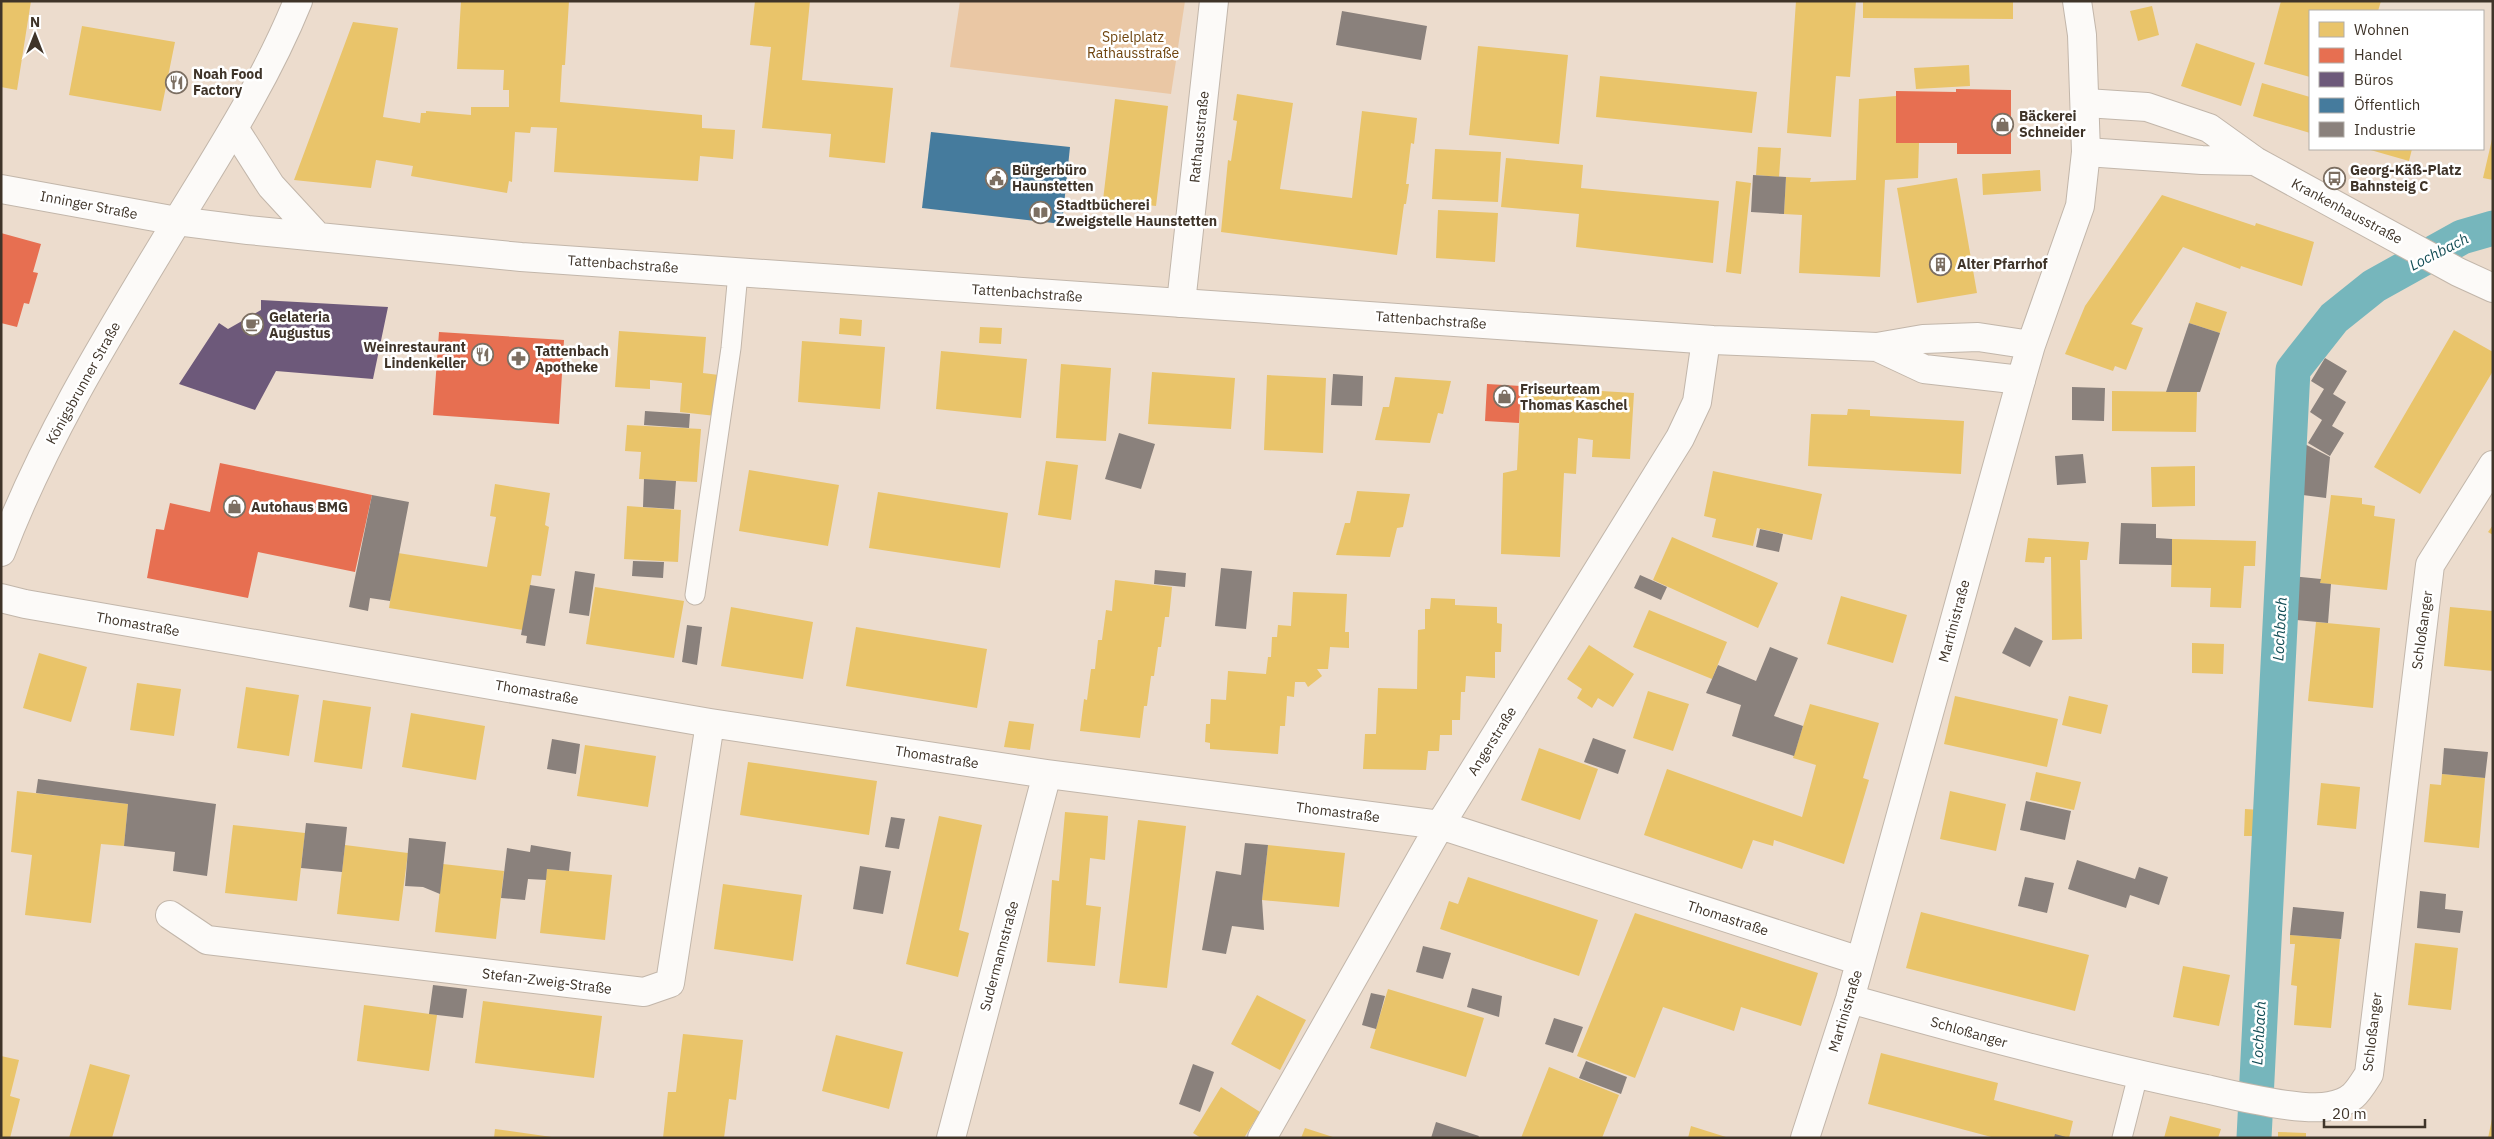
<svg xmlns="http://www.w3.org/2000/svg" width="2494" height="1139" viewBox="0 0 2494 1139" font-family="'IBM Plex Sans',sans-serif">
  <rect width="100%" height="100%" fill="#ecdccd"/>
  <path fill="#eac7a4" d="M960 1H1185L1171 94 950 67Z"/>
  <path fill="#e9c46a" d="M1 1H31L17 90 1 87Z
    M461 1H569L565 65H562L560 102 702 115V128L735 130 733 159 700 156 698 181 554 172 557 128 531 127 530 133 515 132 512 182 509 181 507 193 411 176 413 166 376 160 371 188 294 180 353 22 398 28 383 117 420 123 421 113H426V111L471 115V107H509V90H503L504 70 457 69Z
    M755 1H810L802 80 893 88 885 163 829 157 831 134 762 128 771 47 750 45Z
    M1796 1H1856L1850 77 1836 76 1831 137 1787 133Z
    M1863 1H2013V19L1863 18Z
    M2281 1H2381L2378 11H2310V77L2264 64Z
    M2152 6 2159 35 2138 41 2130 11Z
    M82 26 175 42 161 111 69 95Z
    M2196 43 2255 63 2241 106 2181 86Z
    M1478 46 1568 55 1559 144 1469 135Z
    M1969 65 1970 86 1916 89 1914 68Z
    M1600 76 1757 92 1752 133 1596 117Z
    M2262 83 2310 97V133L2253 116Z
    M1237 94 1293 103 1280 189 1352 198 1362 111 1417 118 1414 144 1411 143 1406 184H1409L1406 204H1404L1397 255 1221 232 1228 160 1231 161 1237 121 1233 120Z
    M1896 96V143H1919L1918 178 1885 180 1880 277 1799 273 1802 215 1784 214 1786 177 1811 178 1810 182 1856 180 1859 99Z
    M1115 99 1168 106 1156 206 1103 200Z
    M2493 135V180L2483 178Z
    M1758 147 1781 148 1779 177 1756 175Z
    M1435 149 1501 152 1498 202 1432 199Z
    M2367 149H2412L2409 161Z
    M1506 158 1583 165 1581 188 1719 201 1713 263 1576 247 1579 214 1501 207Z
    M2040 170 2041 191 1983 195 1982 174Z
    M1957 178 1977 293 1917 303 1897 188Z
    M1736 181 1751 183 1741 274 1726 272Z
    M2162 195 2255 226 2256 223 2314 242 2302 286 2241 266 2240 269 2183 247 2131 324 2143 328 2126 370 2115 366 2113 371 2065 354 2085 306Z
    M1438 210 1498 213 1495 262 1436 258Z
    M2196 302 2227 312 2220 333 2189 323Z
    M840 318 862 320 861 336 839 334Z
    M980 327 1002 328 1001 344 979 343Z
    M2454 330 2493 352V371L2420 494 2374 467Z
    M619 331 706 337 703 373 719 375 716 416 680 412 682 383 650 380V389L615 387Z
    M802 341 885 347 880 409 798 402Z
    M941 351 1027 359 1021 418 936 409Z
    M1061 364 1111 368 1106 441 1056 438Z
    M1152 372 1235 378 1231 429 1148 424Z
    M1267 375 1326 378 1323 453 1264 450Z
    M1395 377 1451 381 1443 414 1438 413 1430 443 1375 440 1383 407H1389Z
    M1521 386 1634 393 1630 459 1592 457 1593 440 1578 438 1576 474 1564 473 1560 557 1501 554 1503 473 1517 470Z
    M2112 391 2197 392 2196 432 2112 431Z
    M1848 409 1870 410V416L1964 421 1961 474 1808 466 1811 414 1847 415Z
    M627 425 701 429 697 482 639 479 641 452 625 451Z
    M1046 461 1078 465 1071 520 1038 515Z
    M2195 466V506L2152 507 2151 467Z
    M749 470 839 485 828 546 739 531Z
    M1713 471 1822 494 1812 540 1757 528 1753 546 1712 537 1716 519 1704 516Z
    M495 484 550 493 545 525 549 527 541 576 532 575 523 630 389 608 398 553 487 567 496 517 490 516Z
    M1357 491 1410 494 1403 527 1397 528 1390 557 1336 555 1345 523H1350Z
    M878 492 1008 513 1000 568 869 548Z
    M2331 495 2362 498V504L2375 506 2374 516 2395 519 2387 590 2320 583Z
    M627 506 681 510 678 562 624 559Z
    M2493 525V535L2488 532Z
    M1672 537 1778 583 1758 628 1653 580Z
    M2028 538 2089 542 2087 560H2080L2082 639 2052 640 2051 557H2045L2044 563 2025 562Z
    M2172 539 2256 541 2255 566H2244L2241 608 2210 607 2211 588 2171 587Z
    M1115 580 1172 587 1169 617H1165L1161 647H1158L1154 676H1151L1147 706H1144L1140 738 1080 731 1084 699 1087 700 1091 669H1095L1098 640H1102L1106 610 1112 611Z
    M595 587 684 601 674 658 586 644Z
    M1293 592 1347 594 1345 632H1349V648L1330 647 1328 669H1317L1322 676 1308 687 1305 682H1295L1294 697 1287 696 1285 726H1280L1278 754 1210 749V743L1205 742 1206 724H1210L1211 699 1226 700 1228 671 1266 674 1268 657H1271L1272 637H1277L1278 625 1291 626Z
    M1841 596 1907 615 1893 663 1827 644Z
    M1431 598 1455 599V605L1497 607V623L1502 624 1501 652H1495V678L1466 676 1465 692H1461L1460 720H1452V735H1440L1439 751H1428L1426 770 1363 769 1365 734H1376L1378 688 1417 689 1418 630 1425 629V609H1430Z
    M731 607 813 622 803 679 721 666Z
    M2450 607 2493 611V671L2444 666Z
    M1649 610 1727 642 1712 679 1633 647Z
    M2316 622 2380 628 2373 708 2308 701Z
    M856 627 987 649 977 708 846 686Z
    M2192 643 2224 644 2223 674 2192 673Z
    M1589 645 1634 674 1613 707 1598 698 1592 708 1577 698 1582 689 1567 679Z
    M39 653 87 667 71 722 23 708Z
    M137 683 181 689 174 736 130 730Z
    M246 687 299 695 289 756 237 748Z
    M1648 691 1689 704 1673 751 1633 738Z
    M1955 696 2058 719 2047 767 1944 744Z
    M2069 696 2108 705 2101 734 2062 725Z
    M323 700 371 707 362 769 314 762Z
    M1810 704 1879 723 1863 778 1869 780 1844 864 1774 840 1773 846 1753 840 1742 869 1644 835 1667 769 1802 817 1816 765 1793 758Z
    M411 713 485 726 476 780 402 767Z
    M1009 721 1034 724 1030 750 1004 747Z
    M585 745 656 756 648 807 577 796Z
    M1539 748 1598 769 1580 820 1521 800Z
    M748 762 877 781 869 835 740 815Z
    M2036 772 2081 782 2074 810 2030 800Z
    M2442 774 2485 778 2479 848 2424 842 2430 784 2441 785Z
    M2321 783 2360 787 2356 829 2317 825Z
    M17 791 128 804 124 846 101 844 91 923 25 915 32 855 11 852Z
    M1950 791 2006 804 1996 851 1940 839Z
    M2245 809 2260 810 2259 836H2244Z
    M1065 812 1108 816 1105 860 1090 858 1086 905 1101 907 1095 966 1047 962 1052 880 1059 881Z
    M939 816 982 825 959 930 969 933 958 977 906 964Z
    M1138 820 1186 826 1167 988 1119 983Z
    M233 825 305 833 297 901 225 893Z
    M345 845 408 853 399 921 337 914Z
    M1268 845 1345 853 1339 907 1262 900Z
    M443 864 504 871 496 939 435 932Z
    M547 869 612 875 605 940 540 933Z
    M1468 877 1598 920 1579 976 1440 929 1449 901 1458 904Z
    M723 884 802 895 793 961 714 949Z
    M1921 912 2089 955 2075 1011 1906 968Z
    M1635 913 1818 973 1801 1026 1741 1007 1734 1031 1663 1007 1635 1078 1577 1056Z
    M2290 935 2340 939 2331 1028 2294 1025 2297 986 2291 985 2295 944H2290Z
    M2415 943 2458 948 2451 1010 2408 1005Z
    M2183 966 2230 975 2219 1026 2173 1017Z
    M1388 989 1484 1018 1466 1077 1370 1048Z
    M1257 995 1306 1020 1280 1070 1231 1044Z
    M483 1001 602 1016 594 1078 475 1063Z
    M364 1005 437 1015 429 1071 357 1061Z
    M683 1034 743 1040 736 1100 729 1099 724 1138H663L668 1092H676Z
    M836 1035 903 1052 889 1109 822 1091Z
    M1881 1053 1998 1083 1994 1100 2073 1121 2069 1138H1995L1868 1104Z
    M1 1056 19 1060 10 1096 20 1099 10 1138H1Z
    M90 1064 130 1075 112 1138H69Z
    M1549 1067 1619 1095 1602 1138H1521Z
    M1221 1087 1260 1112 1244 1138H1201L1193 1133Z
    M2170 1116 2221 1129 2218 1138H2164Z
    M2492 1119 2493 1138H2488Z
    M1691 1126 1726 1137V1138H1688Z
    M1305 1128 1333 1137V1138H1301Z
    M495 1129 552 1137V1138H494Z
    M2278 1132 2306 1133V1138H2278Z"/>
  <path fill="#e76f51" d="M1956 89 2011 90V154H1957V143H1896V91L1956 92Z
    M1 233 41 244 33 272 38 273 29 304 24 303 17 327 1 323Z
    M439 332 564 340 559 424 433 415Z
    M1487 384 1521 386 1519 423 1485 421Z
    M220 463 372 495 355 572 258 552 248 598 147 578 156 529 164 530 170 503 210 512Z"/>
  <path fill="#6d597a" d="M261 300 388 307 373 379 276 371 255 410 179 384 219 323 228 329 261 310Z"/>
  <path fill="#457b9d" d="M931 132 1070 147 1062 224 922 208Z"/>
  <path fill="#8a817c" d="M1342 11 1427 26 1421 60 1336 45Z
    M1753 175 1786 177 1784 214 1751 212Z
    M2189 323 2220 333 2200 392H2166Z
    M2325 358 2347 371 2333 394 2346 402 2332 426 2344 433 2330 456 2308 443 2322 420 2310 412 2324 389 2311 381Z
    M1333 374 1363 376 1362 406 1331 405Z
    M2072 387 2105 388 2104 421 2072 420Z
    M645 411 690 414 689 428 644 425Z
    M1119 433 1155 444 1141 489 1105 479Z
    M2297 440 2330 457 2326 498 2295 494Z
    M2083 454 2086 483 2057 485 2055 456Z
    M644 479 676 481 674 509 643 507Z
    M372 495 409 502 390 601 370 598 368 611 349 607Z
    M2121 523 2156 524V538L2172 539V565L2119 564Z
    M1760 529 1783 534 1779 552 1756 547Z
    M633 561 664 562 663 578 632 576Z
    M1221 568 1252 571 1246 629 1215 626Z
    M1155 570 1186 573 1185 587 1154 584Z
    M575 571 595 574 589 616 569 613Z
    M1640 575 1667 587 1661 600 1634 588Z
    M2291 576 2321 579 2320 583 2331 584 2328 623 2286 619Z
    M530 585 555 589 545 646 526 643 527 636 521 635Z
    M687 625 702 627 697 665 682 662Z
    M2015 627 2043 641 2030 667 2002 653Z
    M1770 647 1798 658 1774 716 1803 726 1794 756 1732 736 1741 705 1706 693 1718 665 1756 681Z
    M1593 738 1626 750 1618 774 1584 762Z
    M552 739 580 744 576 774 547 769Z
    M2444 748 2488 752 2485 778 2442 774Z
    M38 779 216 804 207 876 173 871 175 852 124 846 128 804 36 793Z
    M2026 801 2071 811 2065 840 2020 830Z
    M891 817 905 819 899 849 885 847Z
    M306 823 347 827 342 872 301 868Z
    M409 838 446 842 440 894 423 887 405 886Z
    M1245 843 1268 845 1262 900 1264 930 1232 926 1226 954 1202 950 1216 871 1241 875Z
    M531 845 571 852 569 871 547 869 546 880 528 879 525 900 501 898 507 848 530 852Z
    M2077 860 2135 879 2139 867 2168 877 2159 905 2130 895 2126 908 2068 889Z
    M860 866 891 871 883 914 853 909Z
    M2025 877 2054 883 2047 913 2018 906Z
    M2420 891 2446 894 2445 909 2463 911 2460 933 2417 928Z
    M2293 907 2344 912 2341 939 2290 935Z
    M1423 946 1451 953 1443 979 1416 972Z
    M433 985 467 989 463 1018 429 1014Z
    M1472 988 1502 996 1499 1017 1467 1007Z
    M1371 993 1385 996 1376 1029 1362 1025Z
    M1554 1018 1583 1027 1573 1053 1545 1044Z
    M1586 1061 1627 1077 1621 1094 1579 1078Z
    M1193 1064 1214 1072 1200 1112 1179 1104Z
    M1436 1122 1479 1136 1478 1138H1431Z
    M2055 1134 2066 1137V1138H2054Z"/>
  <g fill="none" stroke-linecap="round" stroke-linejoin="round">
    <path stroke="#76b6bc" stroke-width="35" d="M2254 1138 2293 370 2334 318 2374 286 2462 237 2493 228"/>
    <defs>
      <path id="service" d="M695 595 731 348 738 273
        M2122 1138 2138 1075"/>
      <path id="minor" d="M2086 103 2147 107 2209 128 2255 161 2458 272 2493 288
        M2086 152 2202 160 2255 161
        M1181 303 1214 1
        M1 598 25 604 710 723 1047 774 1440 825 1860 961
        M170 915 207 940 644 992 670 983 710 723
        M1850 999C1968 1032 2086 1064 2206 1089 2236 1096 2302 1112 2330 1106 2353 1101 2357 1093 2369 1074L2430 565 2493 465
        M951 1138 1047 774
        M1262 1138 1440 825 1680 438 1697 402 1706 340
        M1805 1138 1850 999 2021 380"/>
      <path id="tertiary" d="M234 128 271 186 318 237
        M177 221 248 230 521 257 1713 340 1877 347 1923 339 1978 337 2031 345
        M1877 347 1924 369 2021 380 2031 345 2080 206 2086 152 2082 35 2077 1"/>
      <path id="secondary" d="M1 189 177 221
        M1 552C45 436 112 329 176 223 220 151 266 80 298 1"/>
    </defs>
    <use href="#service" stroke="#c2b6aa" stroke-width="21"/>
    <use href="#minor" stroke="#c2b6aa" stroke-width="30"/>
    <use href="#tertiary" stroke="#c2b6aa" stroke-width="30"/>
    <use href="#secondary" stroke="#c2b6aa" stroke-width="30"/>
    <use href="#service" stroke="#fcfaf8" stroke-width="19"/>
    <use href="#minor" stroke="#fcfaf8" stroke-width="28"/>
    <use href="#tertiary" stroke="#fcfaf8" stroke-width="28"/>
    <use href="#secondary" stroke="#fcfaf8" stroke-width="28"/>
  </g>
  <defs>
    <symbol id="restaurant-ring" viewBox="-11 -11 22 22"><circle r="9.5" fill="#fff" stroke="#7c6f62" stroke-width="1.5"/><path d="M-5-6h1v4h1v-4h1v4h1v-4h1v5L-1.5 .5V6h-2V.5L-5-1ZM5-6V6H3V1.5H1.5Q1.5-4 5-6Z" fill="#7c6f62"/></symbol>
    <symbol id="shop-ring" viewBox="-11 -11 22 22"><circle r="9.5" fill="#fff" stroke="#7c6f62" stroke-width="1.5"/><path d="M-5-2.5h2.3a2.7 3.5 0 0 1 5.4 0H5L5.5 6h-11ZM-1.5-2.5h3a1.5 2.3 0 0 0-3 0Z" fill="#7c6f62"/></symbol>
    <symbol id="civic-ring" viewBox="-11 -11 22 22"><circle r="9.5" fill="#fff" stroke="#7c6f62" stroke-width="1.5"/><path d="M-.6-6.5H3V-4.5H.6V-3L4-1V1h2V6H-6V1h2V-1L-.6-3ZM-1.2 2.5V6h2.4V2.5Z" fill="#7c6f62"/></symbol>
    <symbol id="bus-ring" viewBox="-11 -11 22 22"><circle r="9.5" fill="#fff" stroke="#7c6f62" stroke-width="1.5"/><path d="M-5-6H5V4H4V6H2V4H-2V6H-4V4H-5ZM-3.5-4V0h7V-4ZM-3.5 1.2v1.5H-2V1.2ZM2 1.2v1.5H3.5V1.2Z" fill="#7c6f62"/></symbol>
    <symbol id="library-ring" viewBox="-11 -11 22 22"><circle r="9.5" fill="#fff" stroke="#7c6f62" stroke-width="1.5"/><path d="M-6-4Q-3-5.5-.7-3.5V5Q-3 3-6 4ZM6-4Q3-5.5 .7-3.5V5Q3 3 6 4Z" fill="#7c6f62"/></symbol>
    <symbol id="building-ring" viewBox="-11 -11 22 22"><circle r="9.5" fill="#fff" stroke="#7c6f62" stroke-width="1.5"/><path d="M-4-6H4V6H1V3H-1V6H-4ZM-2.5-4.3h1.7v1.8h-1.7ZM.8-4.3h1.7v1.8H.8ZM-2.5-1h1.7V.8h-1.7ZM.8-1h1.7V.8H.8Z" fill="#7c6f62"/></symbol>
    <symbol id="cafe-ring" viewBox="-11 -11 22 22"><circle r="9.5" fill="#fff" stroke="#7c6f62" stroke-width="1.5"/><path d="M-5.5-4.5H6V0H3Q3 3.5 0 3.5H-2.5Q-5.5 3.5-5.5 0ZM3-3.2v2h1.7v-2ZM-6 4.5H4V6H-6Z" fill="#7c6f62"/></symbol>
    <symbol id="pharmacy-ring" viewBox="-11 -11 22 22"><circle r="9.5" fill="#fff" stroke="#7c6f62" stroke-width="1.5"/><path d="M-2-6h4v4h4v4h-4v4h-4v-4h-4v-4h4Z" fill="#7c6f62"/></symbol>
  </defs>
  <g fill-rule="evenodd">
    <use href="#restaurant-ring" x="164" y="70" width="25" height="25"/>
    <use href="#shop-ring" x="1990" y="112" width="25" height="25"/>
    <use href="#civic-ring" x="984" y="166" width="25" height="25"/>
    <use href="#bus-ring" x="2322" y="166" width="25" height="25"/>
    <use href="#library-ring" x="1028" y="200" width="25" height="25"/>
    <use href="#building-ring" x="1928" y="252" width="25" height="25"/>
    <use href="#cafe-ring" x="240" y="312" width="25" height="25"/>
    <use href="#restaurant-ring" x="470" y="342" width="25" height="25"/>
    <use href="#pharmacy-ring" x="506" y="346" width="25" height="25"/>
    <use href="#shop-ring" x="1492" y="384" width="25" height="25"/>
    <use href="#shop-ring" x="222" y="494" width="25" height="25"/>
  </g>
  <g text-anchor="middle" stroke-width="5" stroke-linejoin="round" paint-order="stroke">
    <g font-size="14" fill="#6f440e" stroke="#fff">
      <text x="1133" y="42">Spielplatz<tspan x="1133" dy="16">Rathausstraße</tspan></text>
    </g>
    <g font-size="14" font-weight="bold" fill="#3f3429" stroke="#fff" text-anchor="start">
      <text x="193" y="79">Noah Food<tspan x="193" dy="16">Factory</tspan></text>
      <text x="2019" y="121">Bäckerei<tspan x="2019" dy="16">Schneider</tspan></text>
      <text x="1012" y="175">Bürgerbüro<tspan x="1012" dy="16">Haunstetten</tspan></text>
      <text x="2350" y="175">Georg-Käß-Platz<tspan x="2350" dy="16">Bahnsteig C</tspan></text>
      <text x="1056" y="210">Stadtbücherei<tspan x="1056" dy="16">Zweigstelle Haunstetten</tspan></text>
      <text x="1957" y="269">Alter Pfarrhof</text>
      <text x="269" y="322">Gelateria<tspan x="269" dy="16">Augustus</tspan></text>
      <text x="466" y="352" text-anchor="end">Weinrestaurant<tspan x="466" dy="16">Lindenkeller</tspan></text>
      <text x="535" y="356">Tattenbach<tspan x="535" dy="16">Apotheke</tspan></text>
      <text x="1520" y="394">Friseurteam<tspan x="1520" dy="16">Thomas Kaschel</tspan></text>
      <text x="251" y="512">Autohaus BMG</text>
    </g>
    <g font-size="14" fill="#3f3429" stroke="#fff">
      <text transform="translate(1199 137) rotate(-84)" y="5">Rathausstraße</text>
      <text transform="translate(89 205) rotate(11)" y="5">Inninger Straße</text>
      <text transform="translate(2347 211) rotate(28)" y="5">Krankenhausstraße</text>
      <text transform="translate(623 264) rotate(4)" y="5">Tattenbachstraße</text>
      <text transform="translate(1027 293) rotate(4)" y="5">Tattenbachstraße</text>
      <text transform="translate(1431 320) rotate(4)" y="5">Tattenbachstraße</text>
      <text transform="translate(83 383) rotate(-61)" y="5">Königsbrunner Straße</text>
      <text transform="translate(1954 621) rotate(-75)" y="5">Martinistraße</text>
      <text transform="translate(138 624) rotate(10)" y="5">Thomastraße</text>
      <text transform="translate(2422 630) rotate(-82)" y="5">Schloßanger</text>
      <text transform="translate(537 692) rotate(10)" y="5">Thomastraße</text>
      <text transform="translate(1492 741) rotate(-58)" y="5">Angerstraße</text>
      <text transform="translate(937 757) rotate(9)" y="5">Thomastraße</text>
      <text transform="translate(1338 812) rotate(7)" y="5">Thomastraße</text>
      <text transform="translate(1728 918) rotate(18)" y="5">Thomastraße</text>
      <text transform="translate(999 956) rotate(-75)" y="5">Sudermannstraße</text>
      <text transform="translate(547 981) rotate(7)" y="5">Stefan-Zweig-Straße</text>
      <text transform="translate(1845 1011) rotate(-73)" y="5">Martinistraße</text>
      <text transform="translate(1969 1032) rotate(16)" y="5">Schloßanger</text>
      <text transform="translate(2372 1032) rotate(-83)" y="5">Schloßanger</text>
    </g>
    <g font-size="15" font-style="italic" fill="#134d55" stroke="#fff">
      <text transform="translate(2439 252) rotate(-27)" y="5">Lochbach</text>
      <text transform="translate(2280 629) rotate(-87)" y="5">Lochbach</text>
      <text transform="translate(2259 1033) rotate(-87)" y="5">Lochbach</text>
    </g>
  </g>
  <rect width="2494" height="1139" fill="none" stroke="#3f3429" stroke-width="5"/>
  <rect x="2309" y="10" width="175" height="140" fill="#ffffff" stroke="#b2aea9"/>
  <rect x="2319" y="22" width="25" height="15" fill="#e9c46a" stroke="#b2aea9"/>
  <text x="2354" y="35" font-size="15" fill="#3f3429">Wohnen</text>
  <rect x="2319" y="48" width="25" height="15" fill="#e76f51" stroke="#b2aea9"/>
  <text x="2354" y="60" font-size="15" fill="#3f3429">Handel</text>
  <rect x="2319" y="72" width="25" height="15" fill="#6d597a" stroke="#b2aea9"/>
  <text x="2354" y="85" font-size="15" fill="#3f3429">Büros</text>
  <rect x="2319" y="98" width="25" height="15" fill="#457b9d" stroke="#b2aea9"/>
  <text x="2354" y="110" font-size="15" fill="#3f3429">Öffentlich</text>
  <rect x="2319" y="122" width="25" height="15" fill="#8a817c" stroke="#b2aea9"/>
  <text x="2354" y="135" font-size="15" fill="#3f3429">Industrie</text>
  <g transform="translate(35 35)" stroke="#ffffff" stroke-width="4" paint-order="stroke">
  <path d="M0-4L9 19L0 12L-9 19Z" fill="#3f3429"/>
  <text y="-8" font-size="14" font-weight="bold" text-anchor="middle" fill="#3f3429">N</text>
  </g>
  <path d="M2324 1119v8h101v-8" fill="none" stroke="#3f3429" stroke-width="2.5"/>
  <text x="2332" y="1119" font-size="15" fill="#3f3429" stroke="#ffffff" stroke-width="4" paint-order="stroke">20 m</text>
</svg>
